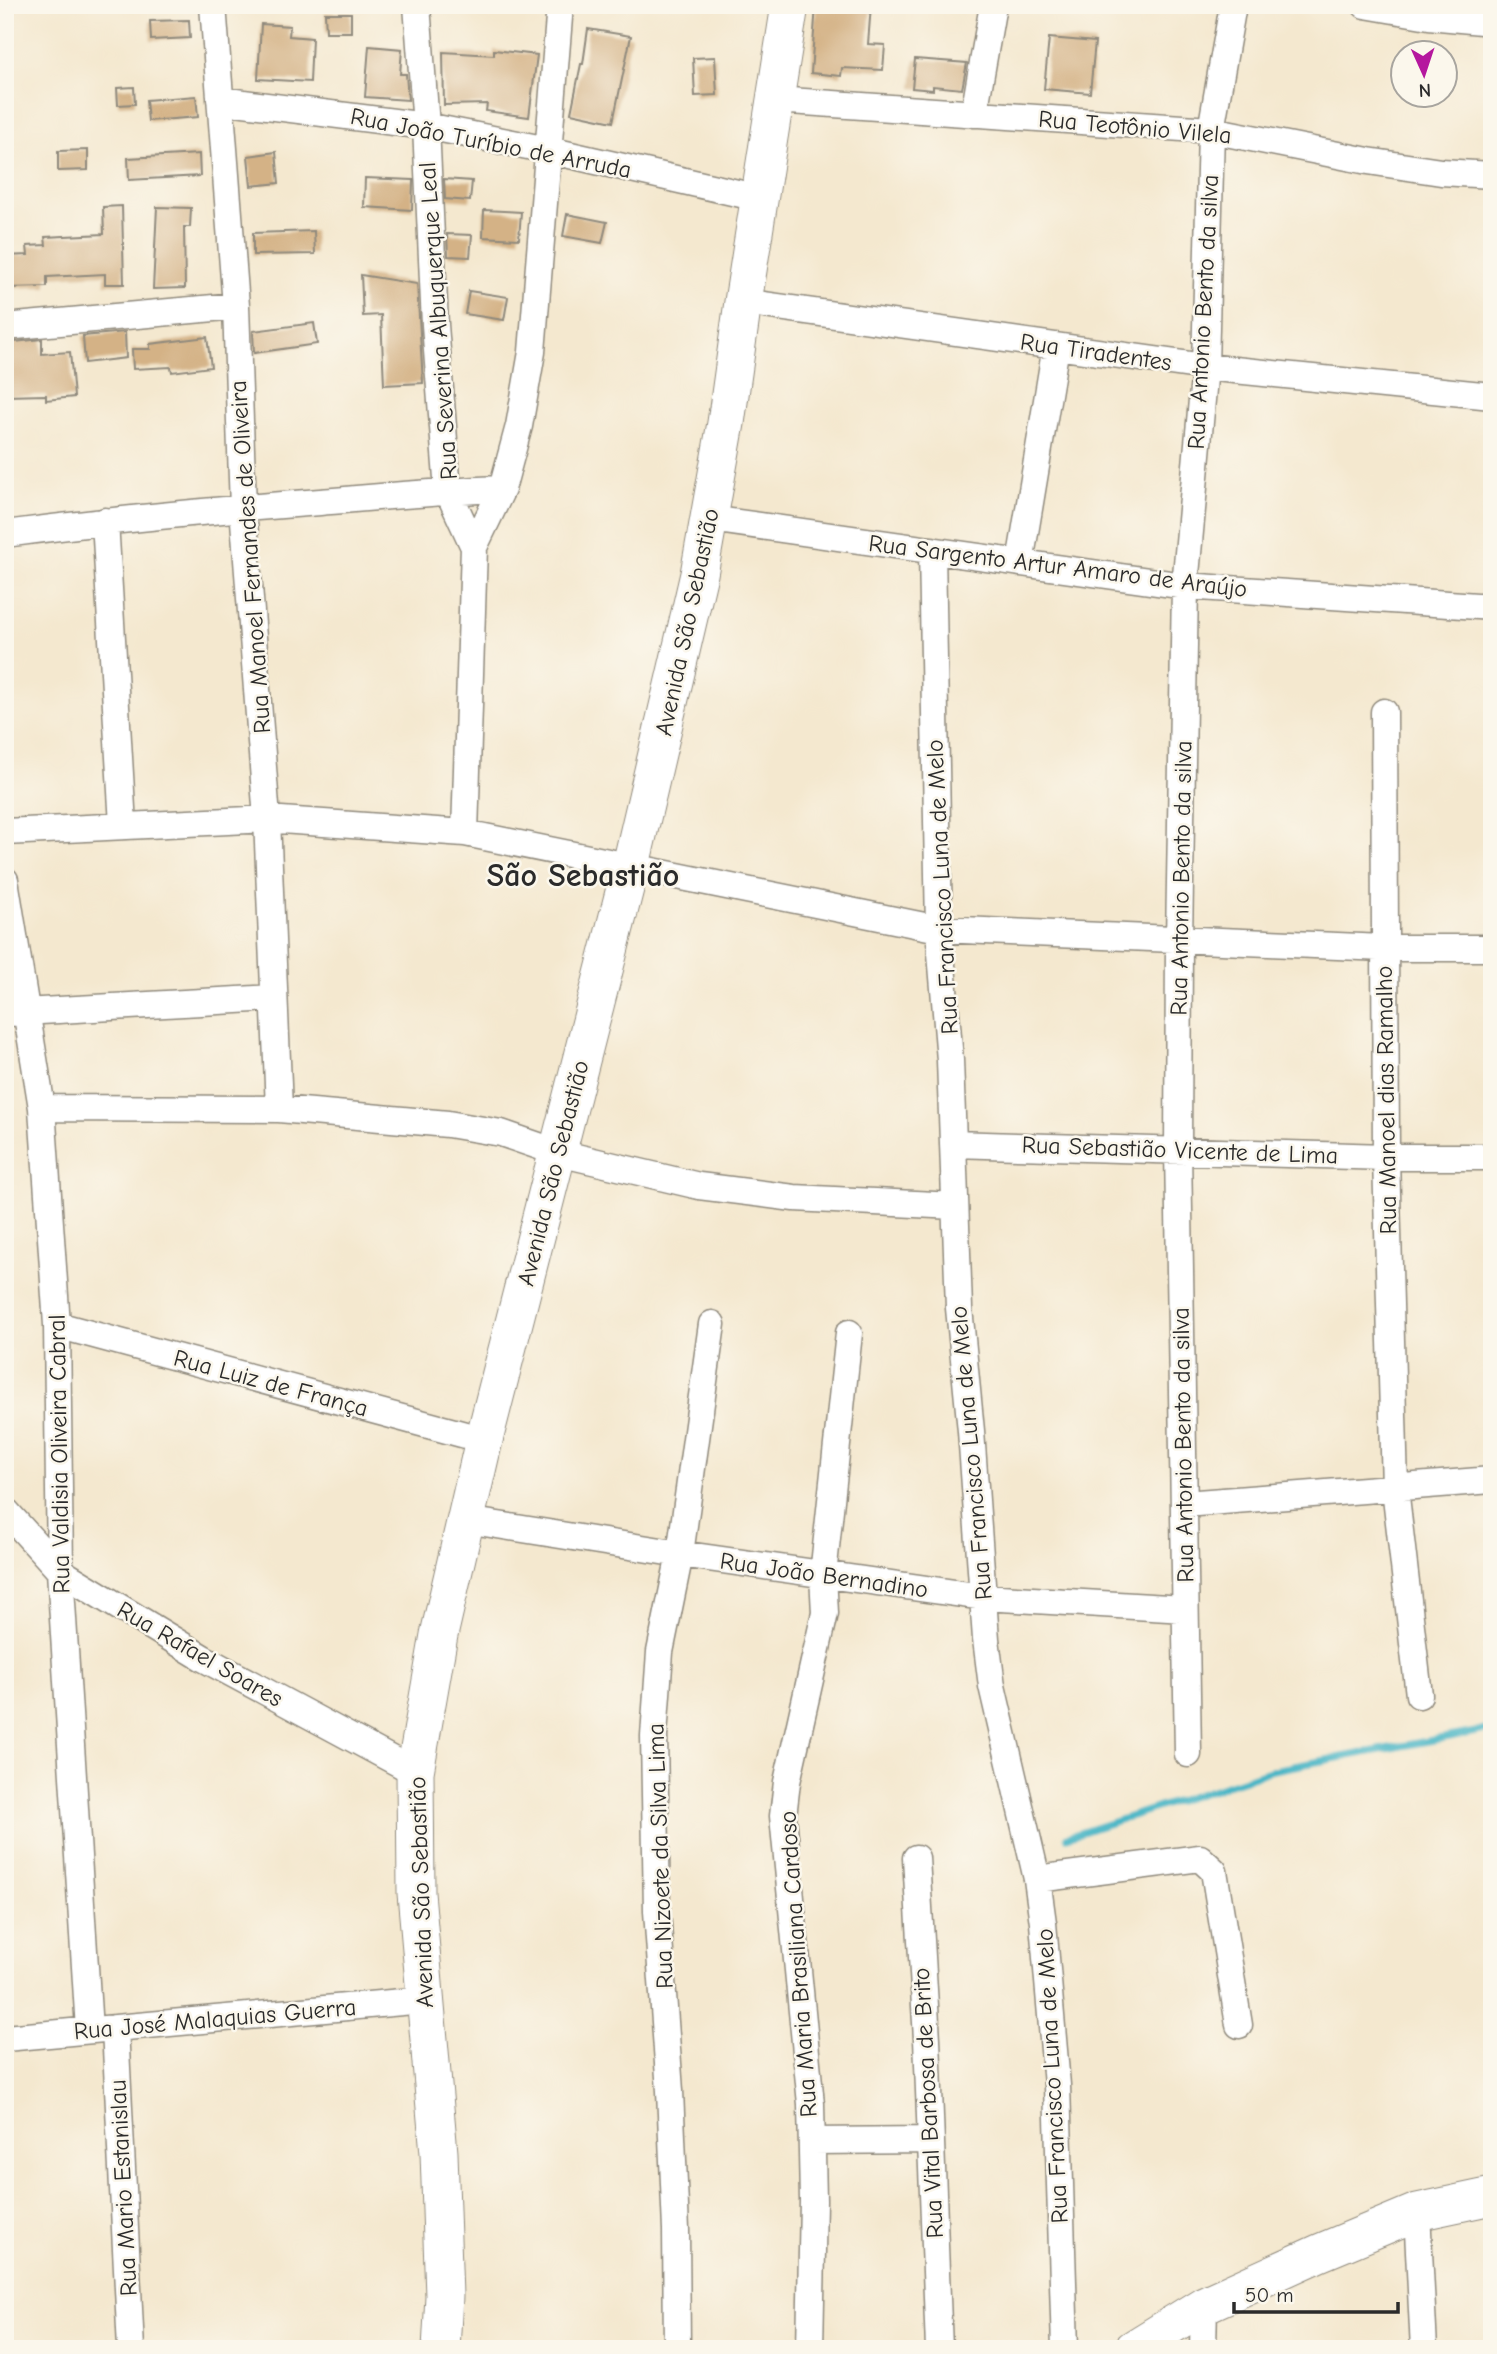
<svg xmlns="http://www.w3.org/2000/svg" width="1497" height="2354" viewBox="0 0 1497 2354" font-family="'Comic Neue',sans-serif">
  <rect width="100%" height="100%" fill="#fbf7ec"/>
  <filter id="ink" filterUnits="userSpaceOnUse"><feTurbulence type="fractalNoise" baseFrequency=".0143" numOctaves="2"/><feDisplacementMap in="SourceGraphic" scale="14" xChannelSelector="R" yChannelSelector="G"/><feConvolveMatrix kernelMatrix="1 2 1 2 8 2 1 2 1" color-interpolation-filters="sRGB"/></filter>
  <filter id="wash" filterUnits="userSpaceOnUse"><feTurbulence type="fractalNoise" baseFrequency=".00686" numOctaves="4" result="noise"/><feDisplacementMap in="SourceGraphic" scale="28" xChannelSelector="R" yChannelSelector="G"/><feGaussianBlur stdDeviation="1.57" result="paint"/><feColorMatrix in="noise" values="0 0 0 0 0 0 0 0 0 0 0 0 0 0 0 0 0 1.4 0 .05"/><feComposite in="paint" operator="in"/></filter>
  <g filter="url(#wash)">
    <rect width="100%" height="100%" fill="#f4e8cf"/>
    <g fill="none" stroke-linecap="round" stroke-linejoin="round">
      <path stroke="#49b6c6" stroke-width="7" d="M1067 1837 1273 1770 1492 1729"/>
    </g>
    <g id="blocks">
      <path fill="#d4b286" d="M816 5H871L868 44 885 45 883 70 842 68 841 76 811 73Z
        M325 13H351V32H326Z
        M189 20 190 38 151 40 150 21Z
        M261 24 290 26 289 36 312 38 310 82 258 79Z
        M588 29 631 36 613 122 571 113 581 64H583Z
        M1049 38 1095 42 1090 93 1044 89Z
        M369 46 402 49 400 74H406L408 100 365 97Z
        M494 50 537 55 529 117 486 111 487 104 444 105 443 52 494 55Z
        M715 57 717 95 695 96 693 58Z
        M915 59 967 63 962 89 933 86V90L912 88Z
        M134 87 135 104 118 105 117 88Z
        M196 96 198 117 148 121 146 100Z
        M88 150V170L58 171V151Z
        M276 152 279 183 251 186 248 156Z
        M199 154 200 176 129 180 128 158Z
        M365 178 413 180 412 210 364 207Z
        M444 179 472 181 470 201 445 199Z
        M122 206 124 284H105V274L47 277V287L5 288V256L28 255 27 246 46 245 45 237 104 234 103 207Z
        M157 207 191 208 190 227H184L185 288 153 289Z
        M484 210 521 212 519 239 483 237Z
        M567 214 607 222 602 243 563 236Z
        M314 231 315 254 253 255V233Z
        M447 234 472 235 470 257 448 256Z
        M361 275 417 284 423 383 384 385 381 315 363 316Z
        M469 291 508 297 504 320 465 314Z
        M314 323 317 344 254 353 253 331Z
        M125 332 126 358 85 363 83 336Z
        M207 337 211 367 172 372 171 367 133 369 132 349H150V344Z
        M42 339V354L70 352 74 397 46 400V395L5 396V343Z"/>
    </g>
  </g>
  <g filter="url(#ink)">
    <use href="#blocks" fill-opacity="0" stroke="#908a7d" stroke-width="2"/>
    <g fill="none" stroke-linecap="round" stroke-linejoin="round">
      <defs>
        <path id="street" d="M213 5 236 306 243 508 267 819 279 1109
          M417 5 426 126 435 325 448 491 474 547
          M1365 5 1429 16 1492 22
          M220 100 426 126 548 150 759 198
          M775 100 1211 130 1368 161 1441 172 1492 175
          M974 114 993 5
          M743 302 1205 367 1492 396
          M5 327 236 306
          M710 519 1185 586 1492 607
          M105 521 123 825
          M5 534C110 520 215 510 320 502 380 497 441 491 502 489
          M932 550 939 929 950 1060 959 1308 971 1431 986 1639 992 1686 1037 1879 1043 1923 1057 2085 1065 2349
          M1020 563 1056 346
          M1384 712 1386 1157 1395 1488 1419 1695
          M5 832 267 819 465 833 939 929 1384 948H1492
          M465 833 474 547 502 489 519 426 532 352 560 5
          M5 880 42 1108 57 1325 60 1571 89 2030
          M5 1013 274 998
          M42 1108 279 1109 448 1124 501 1133 559 1153 699 1186 794 1198 955 1206
          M953 1144 1386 1157H1492
          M57 1325 484 1440
          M1184 1504 1492 1480
          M5 1510 60 1571 203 1658 415 1772
          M466 1520 680 1554 983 1597 1185 1609
          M1188 1754 1178 1150 1179 941 1185 586 1205 367 1211 130 1233 5
          M916 1858 927 2039 939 2349
          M1037 1879 1200 1858 1214 1871 1239 2025
          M115 2028 131 2349
          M5 2038 424 2000
          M812 2141 931 2140
          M1417 2212 1424 2349
          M677 2349 676 2230 670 2091 657 1911 654 1736 660 1652 680 1554 712 1324
          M810 2349 813 2201 811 2104 783 1816 787 1782 825 1613 823 1575 849 1333
          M1203 2349 1204 2305"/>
        <path id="secondary" d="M441 2349 444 2296 439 2153 416 1893 415 1772 439 1635 484 1440 631 865 699 574 726 423 743 302 790 5
          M1133 2349 1204 2305 1319 2253 1417 2212 1492 2196"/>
      </defs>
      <use href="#street" stroke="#908a7d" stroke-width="29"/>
      <use href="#secondary" stroke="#908a7d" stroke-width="39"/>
      <use href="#street" stroke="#fff" stroke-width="26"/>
      <use href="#secondary" stroke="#fff" stroke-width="37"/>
    </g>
  </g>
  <g text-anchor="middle" stroke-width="5" stroke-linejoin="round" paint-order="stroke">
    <g font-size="24" fill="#2b2b2b" stroke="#fbf7ec">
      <text transform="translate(1135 127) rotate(5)" y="8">Rua Teotônio Vilela</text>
      <text transform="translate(491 143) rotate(11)" y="8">Rua João Turíbio de Arruda</text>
      <text transform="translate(1203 312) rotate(-87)" y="8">Rua Antonio Bento da silva</text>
      <text transform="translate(438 321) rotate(-94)" y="8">Rua Severina Albuquerque Leal</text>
      <text transform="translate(1096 352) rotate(8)" y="8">Rua Tiradentes</text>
      <text transform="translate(250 557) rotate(-94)" y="8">Rua Manoel Fernandes de Oliveira</text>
      <text transform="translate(1058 566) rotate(7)" y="8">Rua Sargento Artur Amaro de Araújo</text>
      <text transform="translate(687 622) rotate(-78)" y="8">Avenida São Sebastião</text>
      <text transform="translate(1181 878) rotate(-89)" y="8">Rua Antonio Bento da silva</text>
      <text transform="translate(942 887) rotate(-93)" y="8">Rua Francisco Luna de Melo</text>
      <text transform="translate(1386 1100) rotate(-91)" y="8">Rua Manoel dias Ramalho</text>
      <text transform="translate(1180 1150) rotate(2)" y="8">Rua Sebastião Vicente de Lima</text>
      <text transform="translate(553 1173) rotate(-76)" y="8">Avenida São Sebastião</text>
      <text transform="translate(271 1383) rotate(15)" y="8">Rua Luiz de França</text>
      <text transform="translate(1183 1445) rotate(-91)" y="8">Rua Antonio Bento da silva</text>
      <text transform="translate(971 1453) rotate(-95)" y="8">Rua Francisco Luna de Melo</text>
      <text transform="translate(59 1454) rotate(-91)" y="8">Rua Valdisia Oliveira Cabral</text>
      <text transform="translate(824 1575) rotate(8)" y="8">Rua João Bernadino</text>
      <text transform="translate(200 1654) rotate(30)" y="8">Rua Rafael Soares</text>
      <text transform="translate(660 1856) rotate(-92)" y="8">Rua Nizoete da Silva Lima</text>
      <text transform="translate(421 1892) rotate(-92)" y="8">Avenida São Sebastião</text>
      <text transform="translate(798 1964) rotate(-94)" y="8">Rua Maria Brasiliana Cardoso</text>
      <text transform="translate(215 2019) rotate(-5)" y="8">Rua José Malaquias Guerra</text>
      <text transform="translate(1052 2076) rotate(-93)" y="8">Rua Francisco Luna de Melo</text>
      <text transform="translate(928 2103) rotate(-93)" y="8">Rua Vital Barbosa de Brito</text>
      <text transform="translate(123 2188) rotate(-93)" y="8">Rua Mario Estanislau</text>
    </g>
    <g font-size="32" font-weight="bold" fill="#2b2b2b" stroke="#fbf7ec">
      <text x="583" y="886">São Sebastião</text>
    </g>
  </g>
  <rect width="1497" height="2354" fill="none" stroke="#fbf7ec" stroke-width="28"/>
  <g transform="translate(1424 74) rotate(177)"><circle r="33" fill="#fbf7ec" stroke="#a8a59f" stroke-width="2"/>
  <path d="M0-5L12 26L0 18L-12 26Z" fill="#b5179e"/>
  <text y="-10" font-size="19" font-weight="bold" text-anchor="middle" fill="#2b2b2b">N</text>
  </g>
  <path d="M1234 2302v10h164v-10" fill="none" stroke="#2b2b2b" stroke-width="3.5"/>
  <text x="1245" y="2302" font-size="21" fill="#2b2b2b" stroke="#fbf7ec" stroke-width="5" paint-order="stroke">50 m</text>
</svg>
